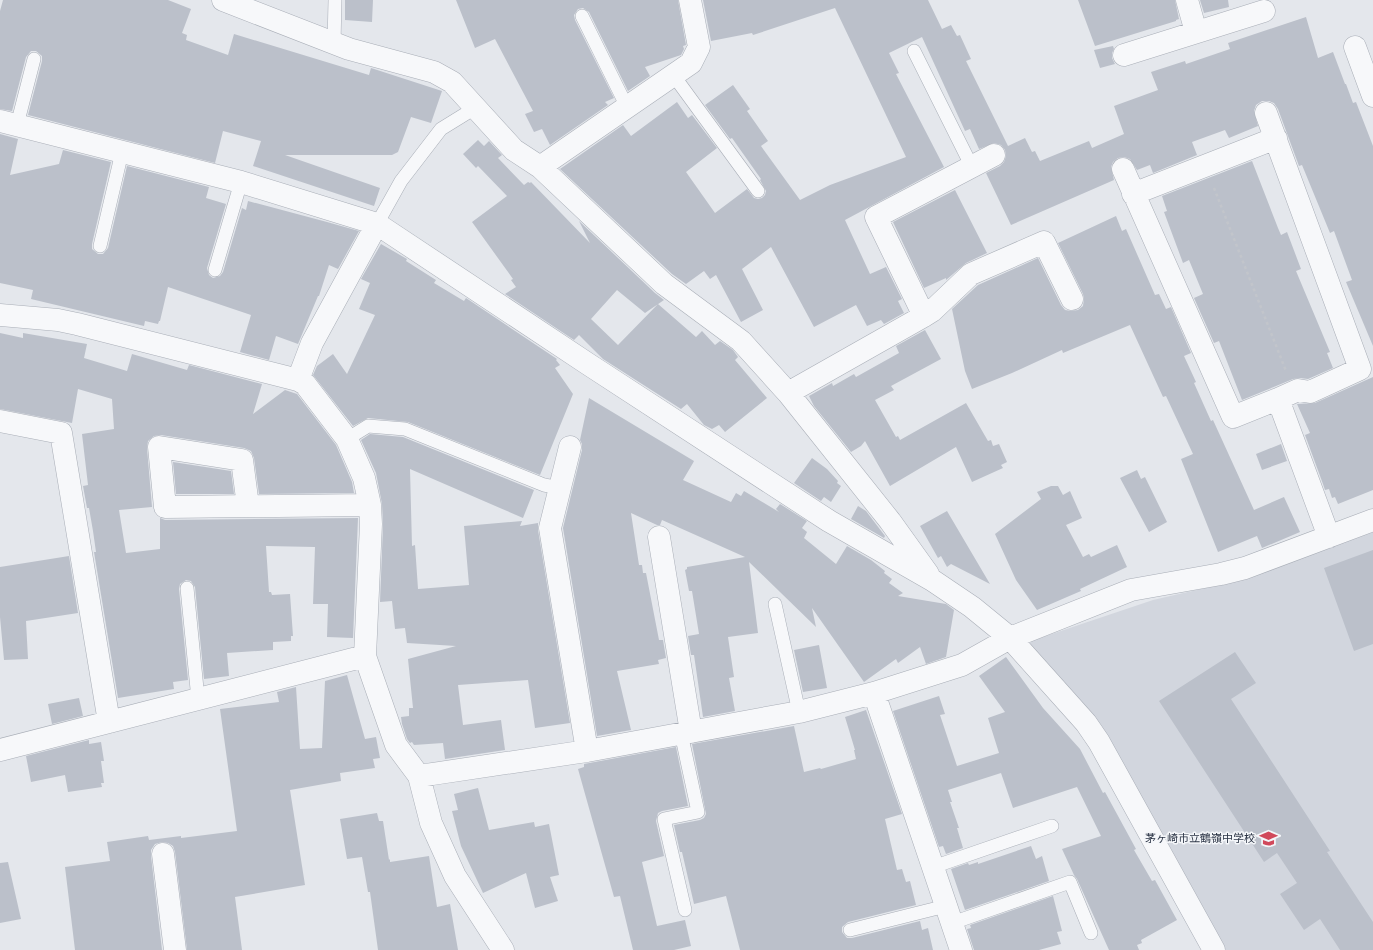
<svg xmlns="http://www.w3.org/2000/svg" width="1373" height="950" viewBox="0 0 1373 950" font-family="'DM Sans','Noto Sans JP',sans-serif">
  <rect width="100%" height="100%" fill="#e4e7ec"/>
  <path fill="#d2d6de" d="M1373 529V950H1226L1099 725 1029 649 1031 641 1153 600 1240 580Z"/>
  <path fill="#bbc0ca" d="M3 0H168L191 9 182 33 187 35 186 40 228 55 234 34 369 75 371 68 442 91 431 123 411 117 398 152 392 155H285L380 188 374 206 253 166 261 141 223 131 215 163 28 115 42 61V56L36 51H31L26 57 12 111 0 109V11Z
    M345 0H373L372 22 345 20Z
    M456 0H678L686 45 683 46 684 49 681 55 645 67 650 76 628 91 589 12 583 8 578 9 574 15 575 20 614 98 605 102 608 105 550 145 542 129 534 132 525 114 533 111 495 39 475 48Z
    M703 0H928L942 29 951 25 957 36 960 35 971 59 966 61 1008 146 1025 138 1032 152 1035 151 1040 161 1089 141 1092 148 1124 134 1114 106 1158 90 1151 72 1185 61 1186 64 1230 49 1228 43 1306 17 1318 58 1333 52 1345 84H1346L1353 103 1356 102 1373 146V346L1346 282 1352 280 1334 231 1330 233 1302 165 1299 166 1278 109 1274 103 1269 101H1262L1256 105 1254 111 1258 126 1229 138 1225 130 1192 142 1197 155 1153 173 1150 165 1137 170 1130 159 1124 157 1118 158 1113 162 1111 167 1114 180 1011 225 986 173 1000 166 1004 162 1006 156 1005 150 1001 145 994 143 979 149 970 129 965 131 922 37 889 53 899 73 896 74 944 167 845 220 870 274 886 267 902 299 898 301 904 313 884 324 881 320 867 326 856 305 814 327 771 247 742 269 763 310 741 322 716 275 710 279 704 271 686 284 672 274 560 169 623 125 631 136 677 102 688 118 692 115 717 148 686 172 715 213 747 189 754 198 758 199 762 198 765 195 766 191 760 180 761 179 732 138 730 139 705 105 733 85 750 109 747 111 768 141 761 146 800 200 830 185 906 157 835 8 753 35 752 33 711 41Z
    M1078 0H1175L1179 19 1176 20V21L1095 46Z
    M1200 0H1228L1229 7 1204 13Z
    M1113 46 1114 49 1112 53V58L1115 64 1100 68 1094 50Z
    M0 134 18 139 10 175 59 164 63 150 111 162 92 244V249L98 254H103L108 248 127 166 209 187 206 198 226 204 207 268 209 275 213 278 220 276 223 272 242 208 246 210 248 201 327 222 359 231 338 269 329 265 319 296H318L298 344 276 336 269 360 240 352 251 315 168 287 160 321H159L158 324 145 321 144 326 31 299 33 290 0 283Z
    M478 140 484 146 489 141 502 155 498 158 524 185 528 182 530 183 531 182 590 243 579 221 655 293 664 300 645 313 617 290 591 319 618 345 658 304 696 337 702 331 715 345 720 341 733 350 738 357 735 360 767 398 725 432 719 425 712 429 704 425 687 404 681 409 603 359 579 335 574 340 505 294 516 287 511 280 513 279 472 222 507 196 478 166 476 168 463 154Z
    M1252 161 1278 228 1281 235 1287 232 1301 269 1296 271 1330 352 1327 353 1333 368 1308 379 1300 378 1293 379 1242 400 1219 341 1214 343 1194 298 1203 294 1189 260 1183 263 1164 212 1167 211 1162 196Z
    M955 190 987 253 966 263 946 280V278L924 288 893 222Z
    M1116 216 1122 231 1126 229 1155 295 1159 294 1166 309 1171 307 1191 353 1184 356 1196 382 1194 383 1211 421 1213 420 1254 510 1284 497 1300 532 1262 548 1257 536 1218 552 1181 459 1193 454 1166 396 1163 397 1130 325 1063 353 1062 350 1012 373 972 389 965 371 952 309 978 285 1038 258 1061 305 1065 310 1071 311 1078 310 1083 306 1084 299 1083 294 1058 243Z
    M381 244 407 259 406 261 436 280 434 283 464 301 466 298 557 359 556 360 560 365 555 368 573 394 540 475 408 422 368 418 353 426 313 375 317 366 333 354 347 374 375 315 359 309 370 283 361 279Z
    M925 330 941 359 891 386 894 390 875 400 896 437 898 436 900 440 966 403 988 441 991 440 993 446 999 444 1007 462 1001 465 1003 468 972 482 956 447 890 486 865 441 861 446 851 452 814 406 809 396 832 383 833 386 854 374 856 377 899 353 896 346Z
    M0 333 23 338V333L87 344 84 358 127 371 132 354 187 370 189 365 262 384 253 414 285 390 297 394 336 445 352 482 354 493 259 494 254 458 251 451 244 448 161 435 154 436 148 441 147 448 152 507 119 510 126 553 160 549V518L165 520 358 518 353 638 327 637 328 604H313L315 547 266 546 269 592H271L272 595 290 594 293 636H291V641L273 642V650L227 653 229 676 204 679 195 587 191 581 186 580 180 584 179 589 188 680 173 682 174 689 118 698 94 552H96L93 531 89 508H87L83 486 88 485 82 434 114 429 112 399 78 389 72 423 0 409Z
    M1373 377V490L1338 504 1335 497 1332 498 1329 489 1325 490 1323 484 1305 435 1310 433 1297 404 1315 403Z
    M589 398 694 461 693 463 683 480 731 502 736 493 741 496 744 491 779 512 776 509 780 504 807 521 802 528 807 532 804 538 836 564 847 546 871 560 885 571 884 573 892 579 889 583 903 593 898 596 946 604 954 610 946 657 926 664 920 647 898 663 896 659 864 682 812 608 816 627 749 562 758 633 728 637 734 677 729 678 735 711 703 717 694 655H691L688 636 699 634 692 591H689L685 570 687 569V567L745 557 662 520 660 525H657L631 513 639 565H642L643 573H646L659 640H663L666 658 658 660 659 664 617 671 631 730 597 736 563 528 582 450V444L580 440Z
    M370 434 403 437 534 490 523 518 410 469 412 546 415 545 418 589 469 585 464 526 522 521 520 526 538 523V530L570 723 535 728 528 680 458 685 463 725 501 720 505 750 445 759 443 743 414 745 412 742 410 743 407 739 402 724 401 717 409 716V708H413L408 659 456 646 407 643 405 628 395 629 392 601 380 602 383 525 382 504 376 473 361 440Z
    M1281 444 1287 461 1262 470 1256 454Z
    M812 458 827 469 838 481 837 483 841 486 831 502 824 497 821 501 794 483Z
    M173 462 231 471 234 494H176Z
    M1137 470 1141 479 1145 477 1167 522 1149 532 1120 478Z
    M1051 486H1058L1063 495 1070 491 1082 518 1066 525 1083 557 1089 554 1091 557 1117 545 1127 567 1080 589 1081 591 1067 597 1037 610 1016 580 995 534 1041 499 1037 492Z
    M858 506 866 511 885 536 884 538 851 519Z
    M947 511 990 584 951 564 947 567 941 556 938 558 920 526Z
    M1373 550V644L1354 651 1324 568Z
    M69 556 78 613 26 621 28 659 4 660 0 617V567Z
    M819 645 827 688 803 692 794 650Z
    M1235 652 1256 683 1231 699 1330 851 1327 852 1373 922V950H1340L1320 919 1304 930 1280 894 1297 883 1277 853 1264 862 1159 701Z
    M1006 657 1043 708 1080 749 1103 793 1105 792 1136 849 1134 850 1152 881 1155 880 1177 920 1141 940 1142 943 1137 945 1139 950H1109L1077 879 1074 875 1062 849 1101 836 1077 787 1013 808 1001 773 948 790 952 802H950L959 828H957L963 848 946 854 943 846 939 847 893 711 939 696 945 714 940 715 957 766 999 753 988 718 1005 712 979 676Z
    M347 675 365 739 376 737 380 758 373 759 375 768 340 773 341 781 290 790 305 885 235 897 242 950H187L175 852 173 846 168 843 162 842 155 844 151 850V856L162 950H75L65 867 110 861 107 842 148 836 149 840 181 836V838L237 831 220 709 279 702 277 692 296 687 300 749 322 748 325 681Z
    M79 698 83 716 52 724 48 704Z
    M866 710 902 814 885 819 897 870 902 869 906 882 910 881 916 905 848 922 842 927V932L847 938H852L920 921 922 930 928 928 933 950H740L726 896 694 904 682 852H680L674 825 700 820 704 818 706 814 692 744 794 726 804 772 820 768 821 769 856 759 854 750H855L845 717Z
    M89 740V744L101 742 104 761H101L104 783H101L102 787 68 792 65 775 31 782 26 756Z
    M676 747 688 806 662 811 658 813 656 821 664 856 642 862 657 926 685 920 691 946 674 950H633L620 896 614 897 578 769 584 767V764Z
    M478 788 489 830 534 822 535 827 549 824 559 875 550 877 558 901 535 908 526 873 483 893 461 846 452 811 458 810 454 794Z
    M377 813 379 821H383L389 860 390 859V862L429 856 437 907 450 904 458 950H378L370 892H368L362 857 347 859 340 819Z
    M1031 846 1036 859 1042 856 1049 881 965 910 951 869 968 863 969 865 978 862V864Z
    M8 862 21 919 0 923V863Z
    M1053 896 1062 931 1057 932 1061 944 1039 950H974L967 929 971 928 970 925Z"/>
  <g fill="none" stroke-linecap="round" stroke-linejoin="round">
    <defs>
      <path id="service" d="M582 16 627 107
        M334 44 335 0
        M914 51 972 167
        M674 76 758 191
        M17 125 34 59
        M377 224 401 181 441 129 475 108
        M100 246 122 152
        M215 270 241 182
        M347 439 368 426 405 429 544 485 560 488
        M187 588 198 699
        M775 604 799 712
        M681 733 698 812 664 819 685 910
        M933 867 1052 826
        M952 923 1070 882 1091 933
        M850 930 946 906"/>
      <path id="minor" d="M223 0 349 49 434 72 452 82 514 150 540 167 664 284 741 341 788 393 890 521 928 574
        M1187 0 1196 32
        M1355 47 1373 96
        M1124 55 1264 11
        M1266 113 1360 369 1310 392 1298 390 1278 399
        M0 121 241 182 377 224 588 364 829 521 932 580 972 607 1010 638 1086 723 1099 742 1214 950
        M540 167 691 63 699 47 690 0
        M1123 169 1233 417 1278 399 1329 537
        M1133 194 1276 138
        M0 315 58 320 77 324 298 380 305 384 347 439 364 478 370 505 371 524 365 656 396 745 419 776 431 823 455 876 503 950
        M924 316 876 217 994 155
        M298 380 312 343 377 224
        M788 393 924 316 932 311 971 274 1044 242 1072 299
        M0 421 61 433 109 722
        M570 447 550 528 587 751
        M248 506 242 460 159 447 165 507 370 505
        M659 537 691 732
        M874 693 961 950
        M0 750 365 656
        M419 776 587 751 799 712 874 693 962 665 1010 638 1131 590 1221 574 1245 568 1373 520
        M163 854 175 950"/>
    </defs>
    <use href="#service" stroke="#a9aeb7" stroke-width="14"/>
    <use href="#minor" stroke="#a9aeb7" stroke-width="23"/>
    <path stroke="#c2c5cb" stroke-width="2.5" stroke-dasharray="3 3" stroke-linecap="butt" d="M1214 188 1286 371"/>
    <use href="#service" stroke="#f7f8fa" stroke-width="13"/>
    <use href="#minor" stroke="#f7f8fa" stroke-width="22"/>
  </g>
  <defs>
    <symbol id="school-bare" viewBox="-9 -9 18 18"><path d="M0-5L7-2L0 1L-7-2ZM-4 1L0 2.5L4 1V4Q0 6-4 4Z" fill="#d1495b" stroke="#f4f6f9" stroke-width="2.5" paint-order="stroke"/></symbol>
  </defs>
  <g fill-rule="evenodd">
    <use href="#school-bare" x="1256" y="826" width="25" height="25"/>
  </g>
  <g text-anchor="middle" stroke-width="3" stroke-linejoin="round" paint-order="stroke">
    <g font-size="11" fill="#2b3445" stroke="#f4f6f9" text-anchor="end">
      <text x="1255" y="842">茅ヶ崎市立鶴嶺中学校</text>
    </g>
  </g>
</svg>
